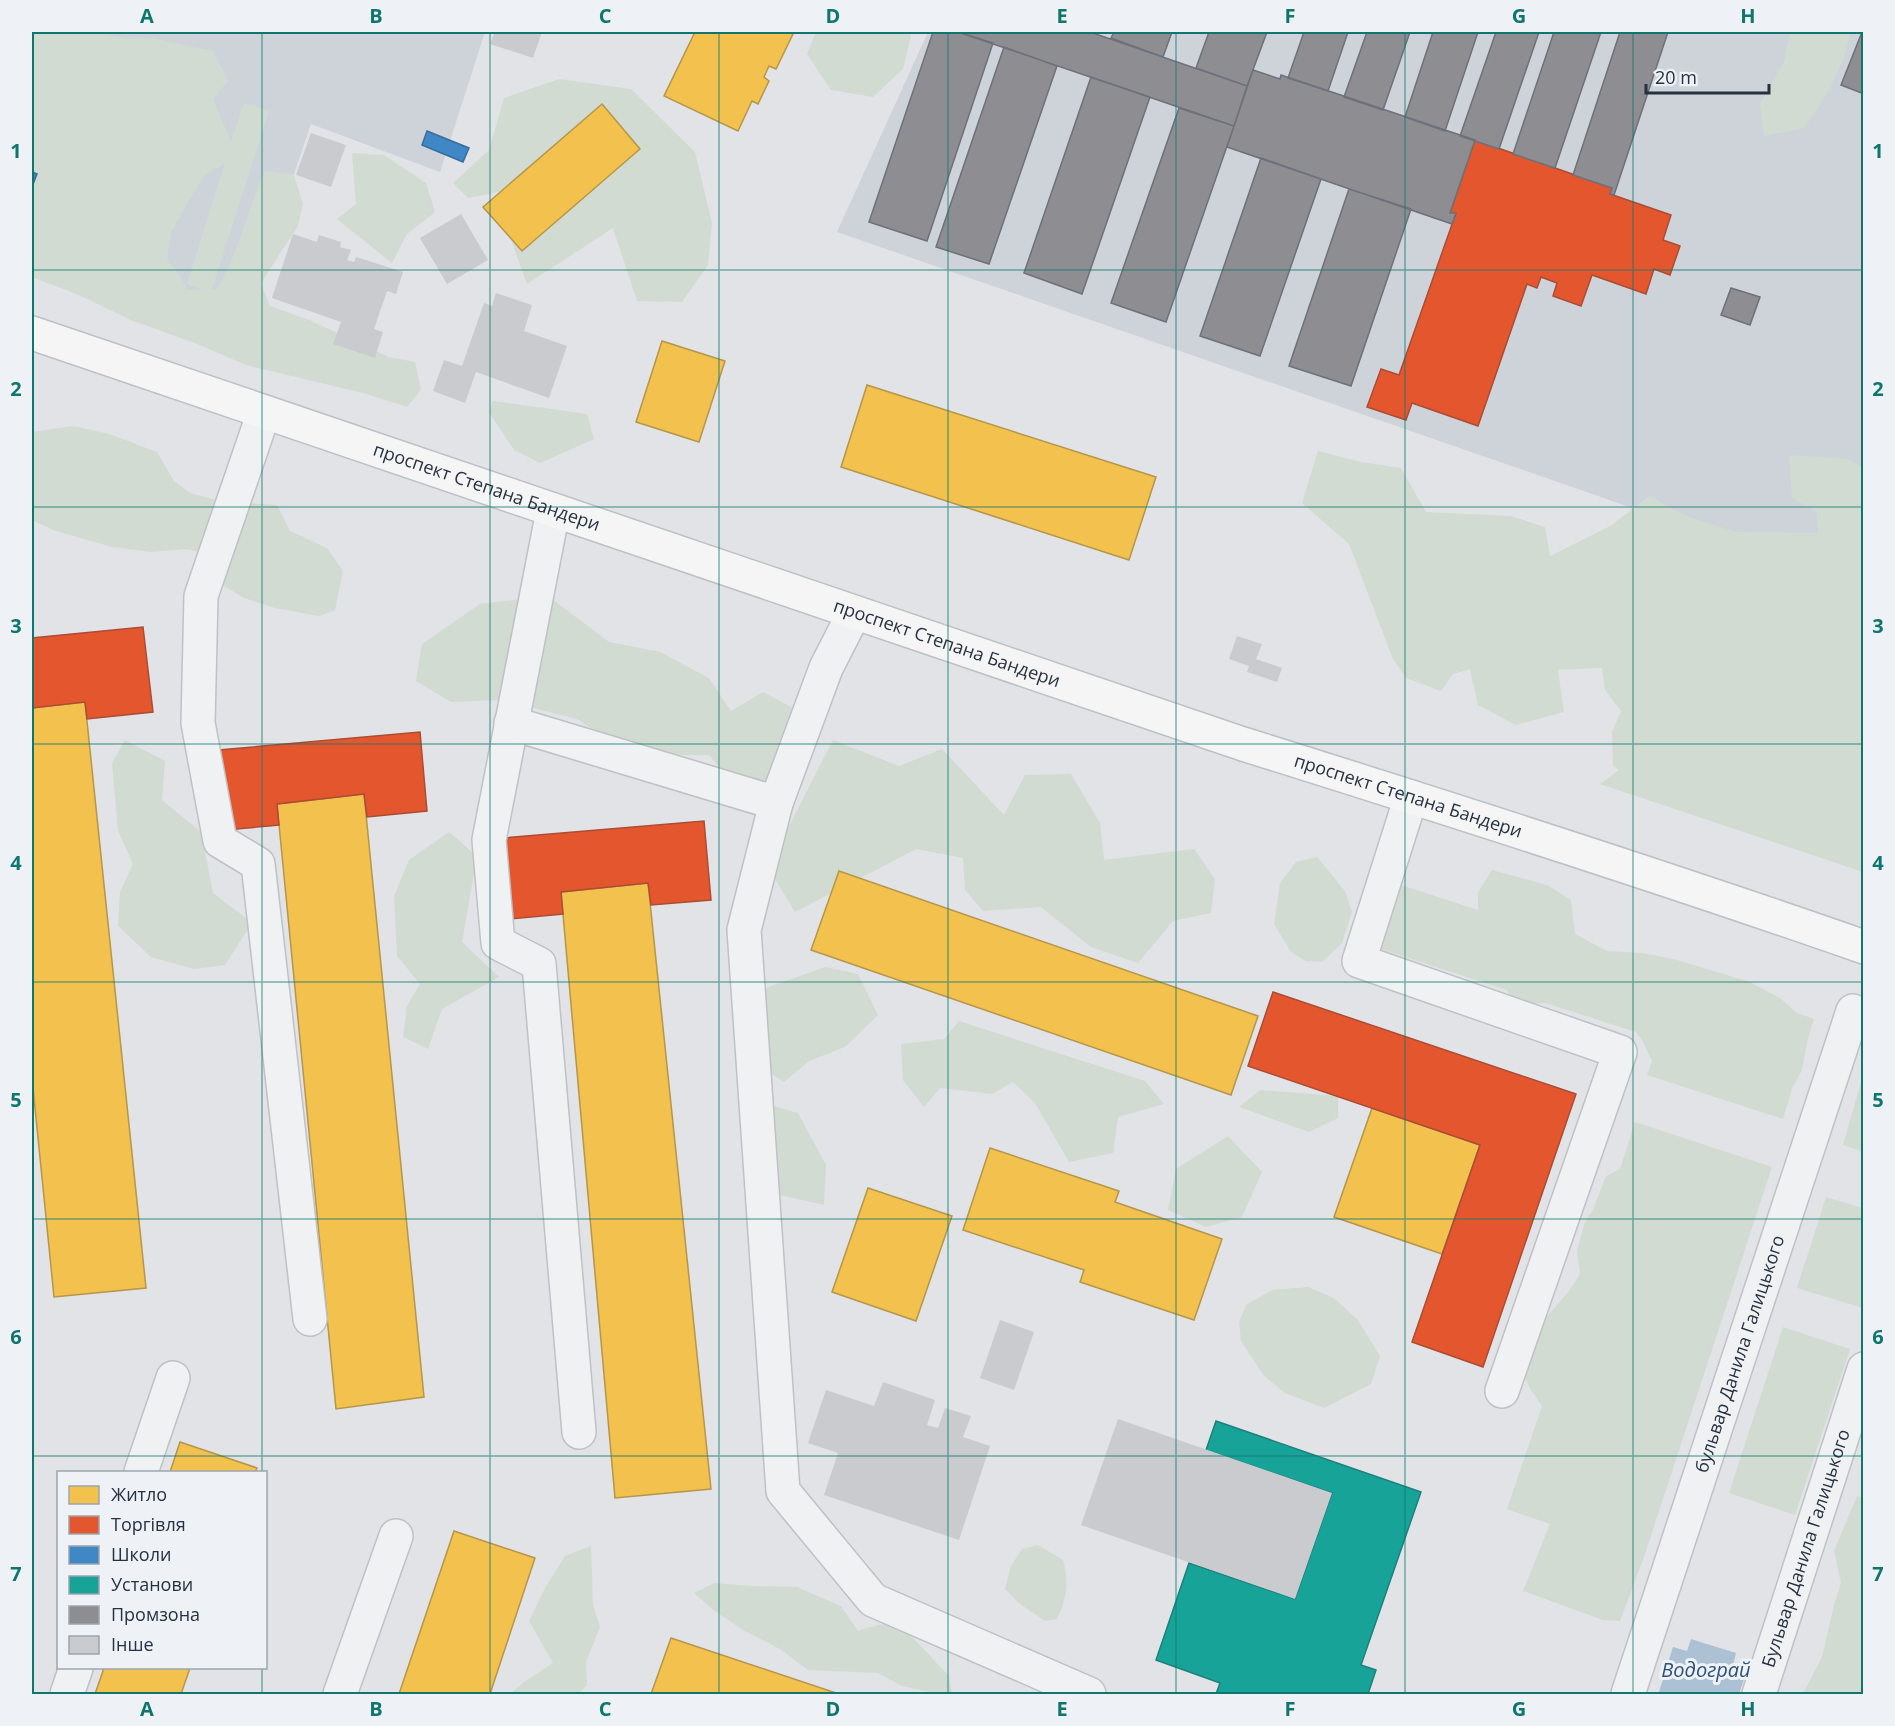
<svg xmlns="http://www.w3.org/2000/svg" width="1895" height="1726" viewBox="0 0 1895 1726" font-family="'Open Sans',sans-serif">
  <rect width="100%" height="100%" fill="#e1e3e6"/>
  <path fill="#ced3da" d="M32 32H485L440 172 311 124 246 315 32 242Z
    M928 32H1863V588L837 232Z"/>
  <path fill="#d2dbd1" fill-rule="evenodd" d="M32 32H97L127 39 151 38 213 51 228 81 213 99 231 142 244 103 269 111 212 289H217C239 253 247 210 265 171L294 175 303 204 298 226 261 283 270 306 309 320 389 357 415 362 421 390 407 407 367 394 246 365 197 344 131 320 79 295 32 277ZM225 163 187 284 203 290H189L167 258 171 232 203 177Z
    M816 32H910L911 36 903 69 873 97 831 90 807 54Z
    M1790 32H1851C1843 68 1826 98 1804 128L1764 136 1760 104 1784 62Z
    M559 79 631 89 695 152 712 223 708 265 682 302 637 301 613 228 527 284 509 234 555 181 468 198 453 183 489 150 504 98Z
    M352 153 384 155 426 183 435 212 407 234 392 263 337 219 356 204Z
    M493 401 587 414 594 439 540 463 514 450 489 412Z
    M73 426 109 434 157 452 174 481 190 493 220 501 277 505 290 531 327 548 343 571 335 610 319 616 275 608 244 598 216 581 208 554 186 549 151 552 112 547 53 530 32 520V432Z
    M1318 451 1361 462 1401 468 1426 512 1511 516 1545 527 1550 556 1612 525 1649 496 1686 516 1736 532 1818 533 1817 512 1792 498 1789 455 1848 459 1863 467V872L1600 784 1619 770 1613 766 1612 732 1621 711 1605 690 1602 668 1558 670 1564 712 1516 725 1478 705 1470 669 1453 674 1441 691 1406 678 1393 659 1349 544 1302 503Z
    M548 596 609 642 660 652 709 678 731 711 763 692 797 710 783 778 736 787 709 755H660L616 744 577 719 501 700 451 702 416 681 422 644 480 604Z
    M125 740 165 761 162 800 201 832 213 893 252 923 225 965 194 969 151 957 118 926 120 892 133 864 118 831 112 763Z
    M833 740 899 766 942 749 1004 815 1025 775 1071 774 1100 823 1104 860 1194 849 1215 879 1211 913 1173 921 1138 963 1091 947 1041 907 983 911 965 890 963 858 916 849 795 912 775 879 782 840Z
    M449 832 477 856 462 942 499 977 442 1009 428 1049 403 1037 407 1006 420 984 397 956 394 896 409 860Z
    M1317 857 1345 891 1352 912 1342 943 1322 962 1306 961 1291 952 1274 924 1280 883 1296 862Z
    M1492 870 1547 885 1571 900 1575 934 1607 951 1643 953 1677 960 1750 982 1780 998 1797 1013 1814 1019 1807 1043 1802 1070 1792 1089 1783 1119 1647 1075 1652 1061 1643 1042 1636 1032 1545 1003 1515 1004 1507 990 1371 946 1392 882 1478 910V892Z
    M825 967 858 974 878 1015 845 1047 809 1061 784 1082 748 1059 745 1026 766 988Z
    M959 1021 1145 1081 1164 1104 1118 1117 1113 1153 1069 1162 1035 1103 1013 1082 992 1094 940 1088 924 1107 903 1080 901 1044 944 1039Z
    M1863 1075 1864 1152H1863L1843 1145Z
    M1260 1090 1338 1096V1118L1309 1132 1239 1107Z
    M757 1101 798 1113 826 1165 824 1205 758 1190Z
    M1635 1122 1772 1167 1644 1557 1620 1621 1603 1620 1523 1591 1550 1524 1507 1509 1542 1406 1531 1390 1521 1369 1537 1328 1569 1291 1580 1274 1577 1250 1585 1222 1593 1210 1606 1176 1620 1169Z
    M1228 1136 1262 1172 1242 1217 1206 1227 1168 1210 1176 1169Z
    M1826 1197 1863 1208V1308L1797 1288Z
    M1308 1287 1334 1298 1358 1320 1380 1356 1371 1384 1324 1408 1285 1393 1264 1376 1241 1341 1239 1322 1246 1305 1272 1290Z
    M1783 1327 1850 1349 1795 1515 1729 1493Z
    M1857 1496 1864 1498 1863 1694H1803L1822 1657 1834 1605 1841 1583 1834 1551Z
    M1038 1545 1063 1560C1069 1583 1067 1597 1057 1619L1045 1621 1020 1604 1005 1589 1011 1566 1022 1549Z
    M591 1546 593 1605 600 1627 586 1662 587 1685 578 1694H510L524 1682 553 1663 529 1621 545 1588 565 1556Z
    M714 1583 751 1586 797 1587 841 1606 858 1631 866 1628 897 1621 949 1676 952 1694H939L902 1686 878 1673 808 1670 780 1649 743 1630 712 1609 694 1593Z"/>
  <path fill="#acc1d4" d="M1691 1639 1736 1653 1733 1665 1747 1670 1739 1694H1666L1659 1692 1673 1647 1687 1651Z"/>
  <path fill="#f2c14e" stroke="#b5964a" stroke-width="1.5" d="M695 32H794L776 69 769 66 764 77 769 81 758 104 752 101 738 131 664 96Z
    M602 104 640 149 522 251 483 207Z
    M662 341 725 361 699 442 636 422Z
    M867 385 1156 477 1129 560 841 467Z
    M85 702 146 1288 54 1297 32 1078V708Z
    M364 794 424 1397 336 1409 277 804Z
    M839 871 1258 1016 1231 1095 811 950Z
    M648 883 711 1489 615 1498 561 892Z
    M1372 1108 1480 1145 1442 1254 1334 1217Z
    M990 1148 1119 1191 1115 1202 1222 1239 1194 1320 1080 1282 1084 1270 963 1230Z
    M868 1188 952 1216 916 1321 832 1292Z
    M180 1442 257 1468 255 1472H170Z
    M454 1531 535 1558 490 1694H399Z
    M671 1638 839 1694H651Z
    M104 1668H190L181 1694H95Z"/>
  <path fill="#e4572e" stroke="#ab4c34" stroke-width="1.5" d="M1475 140 1612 188 1610 194 1671 215 1663 240 1680 246 1670 275 1654 269 1646 294 1592 275 1581 306 1553 296 1557 283 1541 277 1537 288 1527 284 1478 426 1412 403 1406 420 1367 407 1381 369 1399 375 1456 213H1450Z
    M143 627 153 712 87 719 85 702 32 708V638Z
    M420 732 427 811 367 817 364 794 277 804 279 825 226 830 219 750Z
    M704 821 711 900 651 905 648 883 561 892 563 914 510 919 503 838Z
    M1273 992 1576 1094 1483 1367 1412 1342 1480 1145 1248 1066Z"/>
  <path fill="#3f88c5" stroke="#386e9d" stroke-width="1.5" d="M427 131 469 148 463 162 422 145Z
    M32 172 37 174 32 187Z"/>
  <path fill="#17a398" stroke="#1c817e" stroke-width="1.5" d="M1216 1421 1421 1492 1361 1665 1376 1670 1368 1694H1216L1220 1683 1156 1660 1189 1563 1295 1599 1332 1493 1206 1450Z"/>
  <path fill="#8d8d92" stroke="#6e717a" stroke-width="1.5" d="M933 32H958L993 43 927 241 869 222Z
    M958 32H1090L1247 86 1234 126Z
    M1114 32H1172L1163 57 1111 38Z
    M1209 32H1267L1247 86 1196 68Z
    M1304 32H1348L1328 91 1288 78Z
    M1367 32H1410L1383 110 1344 97Z
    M1433 32H1478L1445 131 1405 117Z
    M1496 32H1539L1499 149 1460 136Z
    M1554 32H1601L1555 168 1513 154Z
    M1620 32H1668L1614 195 1610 194 1612 188 1573 175Z
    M1862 32H1864V94L1841 85Z
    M1004 47 1057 66 989 264 936 247Z
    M1253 70 1280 79 1281 75 1475 140 1450 213H1456L1452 224 1227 147Z
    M1091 77 1150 97 1082 294 1024 273Z
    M1179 108 1234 126 1166 322 1111 303Z
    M1261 158 1321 179 1260 356 1200 336Z
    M1349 189 1411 209 1351 386 1289 366Z
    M1731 288 1760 297 1750 325 1721 315Z"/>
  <path fill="#c9cbce" d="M495 32H542L533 58 490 44Z
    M311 133 346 145 331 187 296 175Z
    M461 214 488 260 447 284 420 238Z
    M293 234 317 242 319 235 341 242 340 247 351 250 347 260 354 262 356 257 403 272 396 294 387 291 374 329 383 332 375 358 333 344 341 322 272 298Z
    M496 293 532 305 524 331 567 346 549 398 476 372 465 403 433 391 444 360 462 366 484 303 492 306Z
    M1237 636 1262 644 1256 659 1282 668 1277 682 1247 672 1249 666 1229 659Z
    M1000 1320 1034 1332 1014 1390 980 1378Z
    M883 1382 935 1400 927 1425 938 1428 945 1408 971 1416 963 1437 990 1446 959 1540 824 1495 838 1453 808 1443 826 1390 874 1406Z
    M1118 1419 1332 1493 1295 1599 1081 1525Z"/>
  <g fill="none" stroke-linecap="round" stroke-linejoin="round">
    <defs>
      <g id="minor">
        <path d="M264 412 201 596 198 723 220 841 258 864 310 1319"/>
        <path d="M553 511 489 840 498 943 539 964 579 1432"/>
        <path d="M854 613 826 668 776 803 744 930 783 1491 873 1600 1089 1694"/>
        <path d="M511 723 776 803"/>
        <path d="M1411 797 1359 961 1620 1052 1502 1391"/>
        <path d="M141 1472 173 1378"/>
        <path d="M67 1694 76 1668"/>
        <path d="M340 1694 396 1536"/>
        <path id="s1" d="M1628 1694 1853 1011"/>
        <path id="s2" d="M1759 1694 1864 1369"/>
      </g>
      <g id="major">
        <path id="s3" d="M32 333 1243 744C1451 809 1658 875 1864 947"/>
      </g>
    </defs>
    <use href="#minor" stroke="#bfc1c4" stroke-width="36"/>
    <use href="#major" stroke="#bdc0c4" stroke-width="36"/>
    <use href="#minor" stroke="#f0f1f3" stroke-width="33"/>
    <use href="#major" stroke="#f5f5f6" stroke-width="33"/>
  </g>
  <path fill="none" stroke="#0f766e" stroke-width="1.5" stroke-opacity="0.55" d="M262 32V1472M490 32V1694M719 32V1694M948 32V1694M1176 32V1694M1405 32V1694M1633 32V1694M32 270H1864M32 507H1864M32 744H1864M32 982H1864M32 1219H1864M32 1456H1864M262 1668V1694"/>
  <g text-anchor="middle" stroke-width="6" stroke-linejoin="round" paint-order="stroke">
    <g font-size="18" fill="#263141" stroke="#eef2f6">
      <text dy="6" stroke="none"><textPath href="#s3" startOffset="480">проспект Степана Бандери</textPath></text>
      <text dy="6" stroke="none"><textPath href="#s3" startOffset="966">проспект Степана Бандери</textPath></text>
      <text dy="6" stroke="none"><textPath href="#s3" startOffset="1452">проспект Степана Бандери</textPath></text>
      <text dy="6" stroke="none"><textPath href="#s1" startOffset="358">бульвар Данила Галицького</textPath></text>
      <text dy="6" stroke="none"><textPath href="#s2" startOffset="153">Бульвар Данила Галицького</textPath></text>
    </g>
    <g font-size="20" font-style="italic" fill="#2d5178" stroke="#eef2f6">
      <text x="1706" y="1677">Водограй</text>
    </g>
  </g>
  <rect width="1895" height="1726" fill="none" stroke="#eef2f6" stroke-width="66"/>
  <rect x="57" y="1471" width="210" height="198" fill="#eef2f6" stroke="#9ea5ae" stroke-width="1.5"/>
  <rect x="69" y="1486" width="30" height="18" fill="#f2c14e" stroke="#9ea5ae" stroke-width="1.5"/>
  <text x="111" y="1501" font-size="18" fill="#263141">Житло</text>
  <rect x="69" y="1516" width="30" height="18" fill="#e4572e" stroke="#9ea5ae" stroke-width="1.5"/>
  <text x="111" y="1531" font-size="18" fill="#263141">Торгівля</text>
  <rect x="69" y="1546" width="30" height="18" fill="#3f88c5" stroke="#9ea5ae" stroke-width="1.5"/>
  <text x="111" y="1561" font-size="18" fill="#263141">Школи</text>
  <rect x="69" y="1576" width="30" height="18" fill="#17a398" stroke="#9ea5ae" stroke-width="1.5"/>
  <text x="111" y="1591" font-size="18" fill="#263141">Установи</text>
  <rect x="69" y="1606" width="30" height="18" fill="#8d8d92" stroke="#9ea5ae" stroke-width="1.5"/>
  <text x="111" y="1621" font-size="18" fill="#263141">Промзона</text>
  <rect x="69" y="1636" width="30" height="18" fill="#c9cbce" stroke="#9ea5ae" stroke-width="1.5"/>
  <text x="111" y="1651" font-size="18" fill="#263141">Інше</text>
  <path d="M1646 84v9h123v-9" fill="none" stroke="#263141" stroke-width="3"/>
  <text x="1655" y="84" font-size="18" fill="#263141" stroke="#eef2f6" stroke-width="4.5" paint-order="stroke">20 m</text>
  <rect x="33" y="33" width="1829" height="1660" fill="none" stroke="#0f766e" stroke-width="2"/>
  <g font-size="20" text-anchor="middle" font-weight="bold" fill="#0f766e">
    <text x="147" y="23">A</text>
    <text x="376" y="23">B</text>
    <text x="605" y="23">C</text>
    <text x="833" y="23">D</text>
    <text x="1062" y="23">E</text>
    <text x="1290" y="23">F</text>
    <text x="1519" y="23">G</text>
    <text x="1748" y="23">H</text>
    <text x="16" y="158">1</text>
    <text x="1878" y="158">1</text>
    <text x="16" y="396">2</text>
    <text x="1878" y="396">2</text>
    <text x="16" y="633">3</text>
    <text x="1878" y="633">3</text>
    <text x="16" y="870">4</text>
    <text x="1878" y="870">4</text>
    <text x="16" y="1107">5</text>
    <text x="1878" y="1107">5</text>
    <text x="16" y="1344">6</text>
    <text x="1878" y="1344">6</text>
    <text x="16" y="1581">7</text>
    <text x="1878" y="1581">7</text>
    <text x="147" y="1716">A</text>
    <text x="376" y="1716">B</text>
    <text x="605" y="1716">C</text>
    <text x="833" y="1716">D</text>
    <text x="1062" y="1716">E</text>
    <text x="1290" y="1716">F</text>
    <text x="1519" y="1716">G</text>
    <text x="1748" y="1716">H</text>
  </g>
</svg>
